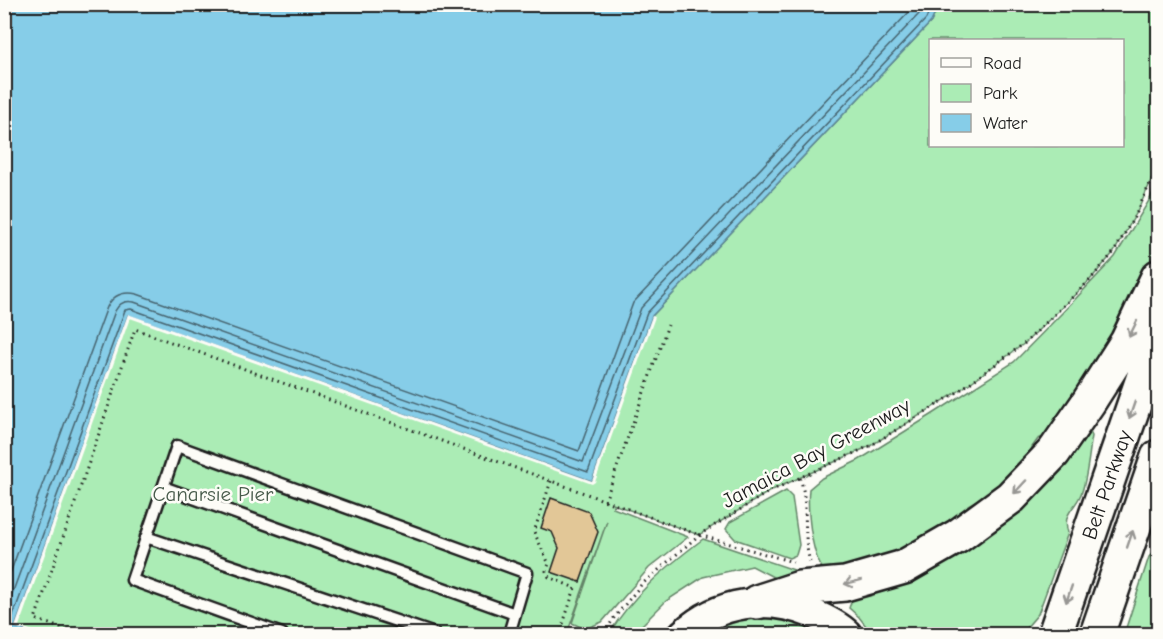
<svg xmlns="http://www.w3.org/2000/svg" width="1163" height="639" viewBox="0 0 1163 639" font-family="'Comic Neue',sans-serif">
  <rect width="100%" height="100%" fill="#fdfcf7"/>
  <filter id="ink" filterUnits="userSpaceOnUse"><feTurbulence type="fractalNoise" baseFrequency=".0167" numOctaves="2"/><feDisplacementMap in="SourceGraphic" scale="12" xChannelSelector="R" yChannelSelector="G"/><feConvolveMatrix kernelMatrix="1 2 1 2 8 2 1 2 1" color-interpolation-filters="sRGB"/></filter>
  <g filter="url(#ink)">
    <path fill="#abecb5" stroke="#648468" stroke-width="1.5" fill-rule="evenodd" d="M939 5H1158V166L1137 212 1114 252 1089 281 1025 343 956 393 870 446 770 491 699 535 613 504V508L688 537 649 568 602 622 585 629 572 623 607 521 567 634H35L15 627 128 314 652 316 931 22ZM930 40H1122V146H930Z
      M1158 179V241L1142 285 1132 294 1125 306 1126 313 1105 352 1096 358 1091 364 1092 375 1047 436 1038 439 1032 447 1029 457 989 497 979 499 968 505 964 513 937 531 926 534 917 539 912 546 861 568H822C811 551 807 509 809 489L822 478 859 460 933 414 1014 362 1062 313 1115 257 1150 199Z
      M1090 432 1092 436C1089 453 1087 480 1081 494 1074 511 1062 512 1068 533L1038 614 1026 628 1024 634H872L859 617 849 608 853 597 1030 492Z
      M786 491 792 497 799 545 796 555 789 558 735 539 726 529 730 522Z
      M703 539 800 572 799 579 775 578 752 566 703 577 666 601 633 634H609C633 594 666 567 703 539Z
      M1158 548V634H1124L1149 557Z
      M750 614C775 616 803 617 823 634H702L716 624Z"/>
    <path fill="#86cde8" stroke="#5c8696" stroke-width="1.5" d="M4 5H939L931 22 652 316 592 481 128 315 15 627 35 634H4Z"/>
    <path fill="#fdfcf7" d="M128 314 592 481 652 316 655 317 595 482 592 484 130 318 19 626 36 632 38 634H35L15 627Z"/>
    <g fill="none" stroke-linecap="round" stroke-linejoin="round">
      <path stroke="#46636e" stroke-width="1.5" d="M4 590 107 307C113 295 124 291 137 294L579 451 633 303 912 9 914 4
        M4 616 115 311C119 303 125 300 134 302L583 462 641 308 919 14 924 4
        M17 634 10 631V624L125 310 131 309 588 472 647 313 926 19 932 4"/>
    </g>
    <path fill="#e2c797" stroke="#1c1c1c" stroke-width="1.5" d="M551 498 589 512 598 532 580 582 551 572 559 548 552 532 541 528Z"/>
    <g fill="none" stroke-linecap="round" stroke-linejoin="round">
      <defs>
        <path id="lane" d="M163 487 515 614
          M146 537 435 634
          M282 634 132 580 177 446 527 573 509 634"/>
        <path id="secondary" d="M683 634C719 601 766 595 811 613 823 618 838 625 847 634"/>
        <path id="highway" d="M757 602 800 588 845 584 904 567 958 536 1011 497 1054 452 1088 403 1127 342 1158 277
          M1055 634 1158 335
          M1097 634 1158 457"/>
      </defs>
      <use href="#lane" stroke="#1c1c1c" stroke-width="15"/>
      <use href="#secondary" stroke="#1c1c1c" stroke-width="33"/>
      <use href="#highway" stroke="#1c1c1c" stroke-width="38"/>
      <path stroke="#1c1c1c" stroke-width="3" stroke-dasharray="1.5 4.5" stroke-linecap="butt" d="M800 478C809 505 802 534 810 562
        M551 481 534 532 549 564 546 571 549 577 575 588 560 633
        M605 501 668 325
        M78 634 35 619 135 329 699 535 793 562
        M604 634 614 618 641 585 699 535 770 491 870 446 956 393 1025 343 1089 281 1114 252 1137 212 1158 166"/>
      <use href="#lane" stroke="#fdfcf7" stroke-width="10"/>
      <use href="#secondary" stroke="#fdfcf7" stroke-width="28"/>
      <use href="#highway" stroke="#fdfcf7" stroke-width="33"/>
    </g>
    <defs><path id="oneway-shaft" d="M-6 0H5M1.5-3L5.5 0L1.5 3" fill="none" stroke-width="1.6" stroke-linecap="round" stroke-linejoin="round" transform="scale(1.5)"/></defs>
    <g stroke="#989794">
      <use href="#oneway-shaft" transform="translate(1133 329) rotate(116)"/>
      <use href="#oneway-shaft" transform="translate(1132 410) rotate(109)"/>
      <use href="#oneway-shaft" transform="translate(1020 487) rotate(133)"/>
      <use href="#oneway-shaft" transform="translate(1130 539) rotate(-71)"/>
      <use href="#oneway-shaft" transform="translate(853 582) rotate(166)"/>
      <use href="#oneway-shaft" transform="translate(1069 594) rotate(109)"/>
    </g>
  </g>
  <g text-anchor="middle" stroke-width="5" stroke-linejoin="round" paint-order="stroke">
    <g font-size="21" fill="#1c1c1c" stroke="#fdfcf7">
      <text transform="translate(816 453) rotate(-28)" y="7">Jamaica Bay Greenway</text>
      <text transform="translate(1107 485) rotate(-71)" y="7">Belt Parkway</text>
    </g>
    <g font-size="21" fill="#475a4a" stroke="#fdfcf7">
      <text x="213" y="501">Canarsie Pier</text>
    </g>
  </g>
  <rect width="1163" height="639" fill="none" stroke="#fdfcf7" stroke-width="24"/>
  <rect x="12" y="12" width="1139" height="615" fill="none" stroke="#1c1c1c" stroke-width="2" filter="url(#ink)"/>
  <rect x="929" y="39" width="195" height="108" fill="#fdfcf7" stroke="#a3a29f" stroke-width="1.5"/>
  <rect x="941" y="58" width="30" height="9" fill="#fdfcf7" stroke="#a3a29f" stroke-width="1.5"/>
  <text x="983" y="69" font-size="18" fill="#1c1c1c">Road</text>
  <rect x="941" y="84" width="30" height="18" fill="#abecb5" stroke="#a3a29f" stroke-width="1.5"/>
  <text x="983" y="99" font-size="18" fill="#1c1c1c">Park</text>
  <rect x="941" y="114" width="30" height="18" fill="#86cde8" stroke="#a3a29f" stroke-width="1.5"/>
  <text x="983" y="129" font-size="18" fill="#1c1c1c">Water</text>
</svg>
